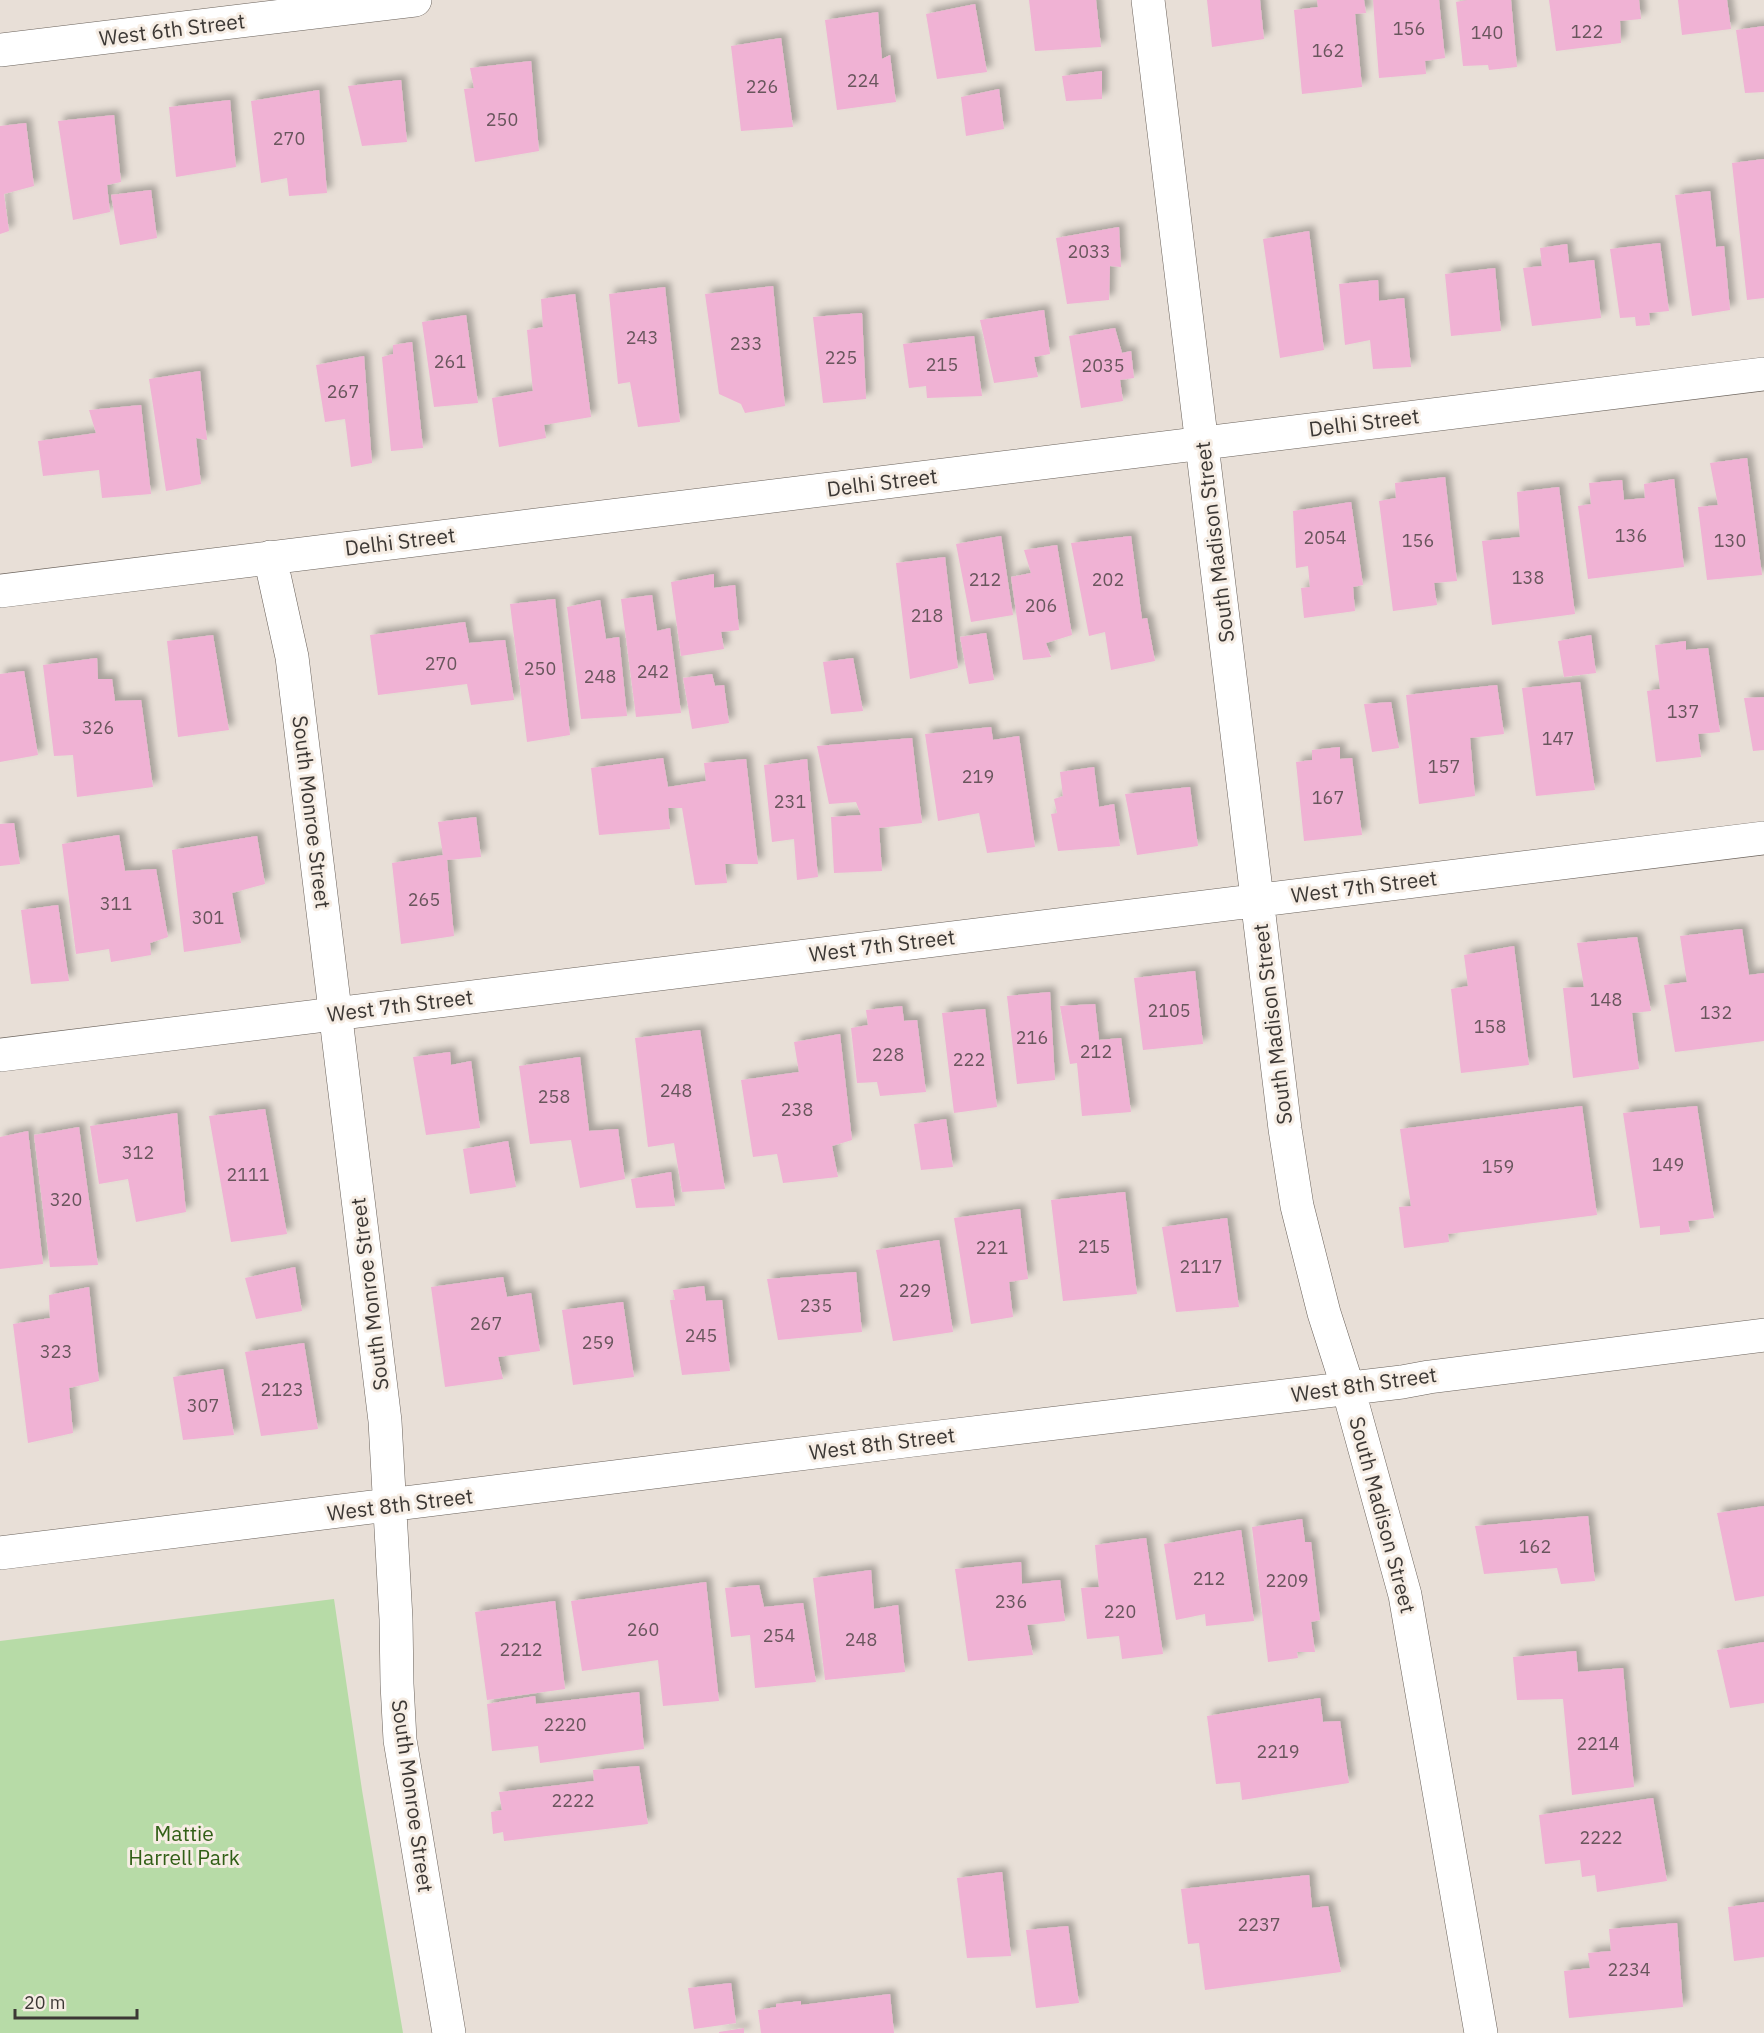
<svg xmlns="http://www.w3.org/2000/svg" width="1764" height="2033" viewBox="0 0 1764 2033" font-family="'IBM Plex Sans',sans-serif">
  <defs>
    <filter id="shadow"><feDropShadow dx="5.5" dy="-5.5" stdDeviation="3" flood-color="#0004"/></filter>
  </defs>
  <rect width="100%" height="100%" fill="#e8dfd7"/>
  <path fill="#b7dba7" d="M334 1599 362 1790 403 2033H0V1641Z"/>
  <path fill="#f0b2d4" filter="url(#shadow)" d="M1029 0H1096L1101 47 1035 51Z
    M1207 0H1260L1264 39 1212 47Z
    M1317 0H1364L1366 13 1355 14 1362 87 1302 94 1294 10 1318 7Z
    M1373 0H1439L1445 58 1425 61 1426 74 1379 78Z
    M1467 0H1511L1517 67 1489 70 1488 65 1463 66 1456 2Z
    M1549 0H1639L1641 19 1620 21 1621 43 1556 51Z
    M1678 0H1727L1731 29 1682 35Z
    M975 4 987 72 937 79 926 14Z
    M878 12 882 59 890 55 896 102 837 110 825 20Z
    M1764 26V92L1745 93 1736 30Z
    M781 38 793 127 741 131 731 46Z
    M531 61 539 151 475 162 464 89 474 88 470 68Z
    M1102 71V99L1066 101 1062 76Z
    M401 80 407 142 362 146 348 86Z
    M999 89 1004 129 966 136 961 97Z
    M319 90 327 193 289 196 287 178 261 183 251 101Z
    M230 100 236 167 176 177 169 107Z
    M114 115 121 182 107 185 110 212 73 220 58 121Z
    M26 123 34 186 4 194 9 231 0 234V126Z
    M1764 159V298L1747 300 1732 163Z
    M151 190 157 238 120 245 111 195Z
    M1710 191 1716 247 1724 246 1730 310 1692 316 1675 195Z
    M1119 227 1121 267 1110 266 1109 300 1067 304 1056 238Z
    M1309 231 1324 350 1280 358 1263 239Z
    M1660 243 1669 311 1649 313 1650 325 1636 326 1635 317 1620 318 1610 249Z
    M1567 244 1569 263 1594 260 1601 318 1532 326 1523 268 1542 266 1540 248Z
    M1495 268 1501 331 1451 336 1445 274Z
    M1378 280 1379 301 1404 298 1411 367 1373 369 1370 340 1345 345 1339 284Z
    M773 286 785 406 745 413 741 404 719 394 705 294Z
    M665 287 680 422 638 427 630 382 618 384 609 294Z
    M575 294 591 417 544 425 546 438 499 447 492 398 533 391 527 330 543 327 541 299Z
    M1044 310 1050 354 1034 357 1038 377 994 383 980 320Z
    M862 313 866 399 823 403 813 317Z
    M466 315 478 403 434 407 422 322Z
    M1115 328 1122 353 1131 351 1134 378 1120 380 1123 401 1081 408 1069 336Z
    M974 336 982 396 927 398 926 386 909 388 903 344Z
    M412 342 423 448 391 451 382 357 393 354V345Z
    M364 356 372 463 351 467 345 419 325 422 316 365Z
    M200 371 207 440 196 438 201 484 166 491 149 379Z
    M141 405 151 494 102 498 99 470 43 476 38 441 96 433 89 410Z
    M1747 458 1762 575 1707 580 1698 507 1718 505 1710 463Z
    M1445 477 1457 581 1434 583 1437 605 1393 611 1379 501 1396 498 1395 483Z
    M1674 479 1684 567 1588 579 1578 506 1591 504 1589 483 1622 480 1624 500 1645 498 1644 484Z
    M1559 487 1575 614 1492 625 1482 541 1520 537 1517 492Z
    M1351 502 1363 585 1353 587 1355 611 1304 618 1301 588 1310 587 1308 566 1296 568 1293 511Z
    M1001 536 1013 615 971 622 956 544Z
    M1131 536 1142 619 1147 618 1155 661 1111 670 1105 632 1089 636 1071 543Z
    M1057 545 1072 635 1046 643 1051 657 1023 660 1011 577 1031 573 1024 550Z
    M945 557 958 668 910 679 896 563Z
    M714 574V588L735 585 739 630 721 632 724 649 681 656 671 582Z
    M652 595 657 631 670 628 681 713 636 717 621 599Z
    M555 599 570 735 527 742 510 604Z
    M600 600 606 639 619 637 627 716 581 719 567 607Z
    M465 622 469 643 505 640 514 700 471 705 467 684 378 695 370 635Z
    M986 633 994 680 969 684 960 637Z
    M213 635 229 730 178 737 167 641Z
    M1591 635 1596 673 1564 677 1558 641Z
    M1686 641V650L1708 648 1720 732 1698 734 1701 757 1656 762 1647 691 1660 689 1655 645Z
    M97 658 98 679H112L115 701 141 700 153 787 77 797 73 755 54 756 43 665Z
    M853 658 863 711 831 714 823 662Z
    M24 671 38 755 0 762V674Z
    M712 674 715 686 724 685 729 723 692 729 683 678Z
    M1580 682 1595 790 1536 796 1522 688Z
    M1497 685 1504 734 1470 738 1475 796 1419 804 1406 695Z
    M1764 697V750L1753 751 1744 698Z
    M1391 702 1399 748 1372 752 1364 704Z
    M991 727 993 740 1019 736 1035 847 987 853 979 813 938 821 925 734Z
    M912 738 922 823 879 828 882 871 834 873 831 817 861 815 856 802 829 804 817 746Z
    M1340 747V759L1352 758 1362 835 1304 841 1296 762 1312 760V750Z
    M663 758 668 787 706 781 704 763 746 759 758 864H725L727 883 695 885 682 808H668L670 829 599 835 591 768Z
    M807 759 818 877 797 880 794 839 772 842 764 765Z
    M1094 767 1099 807 1114 804 1120 846 1058 851 1051 814 1057 813 1054 799 1063 796 1060 772Z
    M1190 787 1198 846 1137 855 1125 794Z
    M476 817 481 857 447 860 454 936 401 944 392 863 443 855 438 822Z
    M14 823 20 864 0 866V824Z
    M119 835 125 871 156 869 168 937 150 943 151 955 111 962 109 949 76 954 62 844Z
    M257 836 265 884 232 893 241 943 184 952 172 850Z
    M58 905 69 981 31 984 21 910Z
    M1742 929 1749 975 1764 973V1041L1675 1052 1664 985 1687 982 1680 936Z
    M1637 937 1651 1011 1632 1013 1639 1069 1573 1078 1563 988 1584 987 1577 943Z
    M1514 946 1529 1065 1461 1073 1451 989 1468 986 1464 955Z
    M1195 971 1203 1044 1143 1050 1134 978Z
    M1050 992 1055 1080 1017 1084 1007 996Z
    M1095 1004 1099 1040 1121 1038 1131 1112 1082 1116 1077 1063 1070 1064 1060 1006Z
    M902 1006 904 1021 917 1020 926 1092 880 1096 877 1082 857 1083 851 1028 868 1025 866 1010Z
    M985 1009 997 1107 954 1113 942 1013Z
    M700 1030 725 1189 682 1192 674 1143 648 1147 635 1038Z
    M840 1034 852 1140 832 1146 838 1177 783 1183 777 1154 753 1157 741 1080 799 1072 794 1042Z
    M450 1052 451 1065 471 1061 480 1128 426 1135 413 1057Z
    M580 1057 589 1131 618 1129 625 1179 580 1188 571 1140 530 1144 519 1066Z
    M1582 1106 1597 1215 1448 1234 1449 1242 1404 1248 1399 1207 1411 1206 1400 1129Z
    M1697 1106 1714 1218 1688 1221 1690 1232 1660 1235V1226L1640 1228 1623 1113Z
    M265 1109 287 1234 231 1242 209 1116Z
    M177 1113 186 1212 136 1222 128 1179 99 1184 90 1126Z
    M946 1119 953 1167 921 1170 914 1124Z
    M79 1127 98 1265 50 1267 34 1135Z
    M28 1131 43 1264 0 1269V1137Z
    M508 1141 516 1187 470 1194 463 1149Z
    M671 1172 675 1206 636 1208 631 1179Z
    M1125 1192 1137 1294 1063 1301 1051 1200Z
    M1020 1209 1028 1279 1009 1282 1013 1317 971 1324 954 1218Z
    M1227 1218 1239 1307 1176 1312 1162 1227Z
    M939 1240 953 1332 893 1341 876 1250Z
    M295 1267 302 1311 256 1319 245 1278Z
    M856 1272 862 1332 778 1340 767 1279Z
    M503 1277 507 1297 531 1293 540 1351 498 1357 503 1379 445 1387 431 1287Z
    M704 1286 706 1301 722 1300 730 1371 682 1375 670 1300H675L673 1290Z
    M89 1287 99 1381 69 1388 73 1433 28 1443 13 1324 50 1318 49 1295Z
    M623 1302 634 1377 573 1385 562 1310Z
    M304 1343 318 1429 261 1436 245 1352Z
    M223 1369 234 1435 183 1440 173 1377Z
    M1764 1506V1596L1735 1601 1717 1513Z
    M1588 1516 1595 1581 1561 1584 1557 1568 1484 1574 1475 1526Z
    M1302 1519 1305 1542H1311L1320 1620 1311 1622 1315 1652H1297L1298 1658 1268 1662 1252 1527Z
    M1241 1530 1254 1621 1206 1626 1205 1614 1176 1620 1164 1544Z
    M1146 1538 1163 1654 1122 1659 1119 1636 1087 1639 1081 1588 1099 1587 1095 1545Z
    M1021 1562 1022 1584 1060 1580 1065 1621 1027 1625 1033 1655 968 1661 955 1569Z
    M871 1570 874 1609 898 1605 905 1672 825 1680 813 1578Z
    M706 1582 719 1701 663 1706 658 1660 582 1671 571 1601Z
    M759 1585 764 1607 803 1603 816 1682 755 1688 750 1635 731 1637 725 1588Z
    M555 1601 565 1689 487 1700 475 1612Z
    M1764 1642V1703L1730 1708 1717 1650Z
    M1576 1651 1578 1672 1623 1668 1634 1787 1572 1795 1563 1699 1517 1700 1513 1657Z
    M639 1692 644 1749 540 1763 538 1746 492 1751 487 1704 535 1696 536 1704Z
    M1320 1698 1323 1722 1340 1721 1349 1783 1242 1800 1240 1782 1216 1784 1207 1716Z
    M639 1766 648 1824 504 1841 503 1832 493 1834 491 1812 502 1810 499 1792 594 1781 593 1770Z
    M1653 1798 1667 1881 1597 1892 1595 1875 1582 1877 1580 1860 1545 1864 1539 1815Z
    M1002 1872 1011 1956 967 1958 957 1878Z
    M1309 1875 1312 1908 1328 1906 1341 1972 1205 1990 1199 1943 1188 1944 1181 1889Z
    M1764 1902V1957L1734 1961 1728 1907Z
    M1677 1923 1683 2007 1569 2018 1564 1971 1590 1968 1588 1953 1611 1951 1609 1929Z
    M1068 1926 1079 2003 1036 2008 1026 1930Z
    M731 1983 736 2023 694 2029 688 1988Z
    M890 1994 894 2033H761L758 2010 776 2007V2004L801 2001V2005Z
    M744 2028V2033H719V2032Z"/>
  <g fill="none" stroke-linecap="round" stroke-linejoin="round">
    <defs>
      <path id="minor" d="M1148 0 1285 1129 1297 1206 1324 1313 1348 1388 1405 1595 1481 2033
        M0 50 415 0
        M270 557 292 657 385 1421 396 1619 397 1684 400 1740 449 2033
        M0 591 1764 374
        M0 1055 1764 838
        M0 1553 905 1441 1402 1382 1429 1377 1764 1335"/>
    </defs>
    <use href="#minor" stroke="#6a625b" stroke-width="34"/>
    <use href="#minor" stroke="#fff" stroke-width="33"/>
  </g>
  <g text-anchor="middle" stroke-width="6" stroke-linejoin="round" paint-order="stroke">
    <g font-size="18" fill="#69565d">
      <text x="1409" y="35">156</text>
      <text x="1587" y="38">122</text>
      <text x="1487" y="39">140</text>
      <text x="1328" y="57">162</text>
      <text x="863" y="87">224</text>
      <text x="762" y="93">226</text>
      <text x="502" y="126">250</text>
      <text x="289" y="145">270</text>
      <text x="1089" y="258">2033</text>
      <text x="642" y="344">243</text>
      <text x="746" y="350">233</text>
      <text x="841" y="364">225</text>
      <text x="450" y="368">261</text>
      <text x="942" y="371">215</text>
      <text x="1103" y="372">2035</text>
      <text x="343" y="398">267</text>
      <text x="1631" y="542">136</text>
      <text x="1325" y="544">2054</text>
      <text x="1418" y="547">156</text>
      <text x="1730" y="547">130</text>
      <text x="1528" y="584">138</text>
      <text x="985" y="586">212</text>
      <text x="1108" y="586">202</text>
      <text x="1041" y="612">206</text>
      <text x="927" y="622">218</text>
      <text x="441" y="670">270</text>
      <text x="540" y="675">250</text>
      <text x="653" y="678">242</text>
      <text x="600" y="683">248</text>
      <text x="1683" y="718">137</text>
      <text x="98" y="734">326</text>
      <text x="1558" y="745">147</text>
      <text x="1444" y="773">157</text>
      <text x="978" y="783">219</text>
      <text x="1328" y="804">167</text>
      <text x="790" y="808">231</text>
      <text x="424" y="906">265</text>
      <text x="116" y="910">311</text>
      <text x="208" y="924">301</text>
      <text x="1606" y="1006">148</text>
      <text x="1169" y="1017">2105</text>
      <text x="1716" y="1019">132</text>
      <text x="1490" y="1033">158</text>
      <text x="1032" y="1044">216</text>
      <text x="1096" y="1058">212</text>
      <text x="888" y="1061">228</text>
      <text x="969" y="1066">222</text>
      <text x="676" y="1097">248</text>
      <text x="554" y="1103">258</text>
      <text x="797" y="1116">238</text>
      <text x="138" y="1159">312</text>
      <text x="1668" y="1171">149</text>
      <text x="1498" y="1173">159</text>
      <text x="248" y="1181">2111</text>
      <text x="66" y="1206">320</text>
      <text x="1094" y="1253">215</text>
      <text x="992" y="1254">221</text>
      <text x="1201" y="1273">2117</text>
      <text x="915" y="1297">229</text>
      <text x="816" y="1312">235</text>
      <text x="486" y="1330">267</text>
      <text x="701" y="1342">245</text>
      <text x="598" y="1349">259</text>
      <text x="56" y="1358">323</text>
      <text x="282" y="1396">2123</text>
      <text x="203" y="1412">307</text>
      <text x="1535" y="1553">162</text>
      <text x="1209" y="1585">212</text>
      <text x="1287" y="1587">2209</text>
      <text x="1011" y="1608">236</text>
      <text x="1120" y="1618">220</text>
      <text x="643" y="1636">260</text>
      <text x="779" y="1642">254</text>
      <text x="861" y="1646">248</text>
      <text x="521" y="1656">2212</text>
      <text x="565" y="1731">2220</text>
      <text x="1598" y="1750">2214</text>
      <text x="1278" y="1758">2219</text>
      <text x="573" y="1807">2222</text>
      <text x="1601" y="1844">2222</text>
      <text x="1259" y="1931">2237</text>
      <text x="1629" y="1976">2234</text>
    </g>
    <g font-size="21" fill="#3c3835" stroke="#f6ede4">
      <text transform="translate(172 30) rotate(-7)" y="7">West 6th Street</text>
      <text transform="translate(1364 423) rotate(-7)" y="7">Delhi Street</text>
      <text transform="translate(882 483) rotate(-7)" y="7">Delhi Street</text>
      <text transform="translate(400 542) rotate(-7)" y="7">Delhi Street</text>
      <text transform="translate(1215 542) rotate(-97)" y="7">South Madison Street</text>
      <text transform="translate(311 812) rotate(83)" y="7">South Monroe Street</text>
      <text transform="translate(1364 887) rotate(-7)" y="7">West 7th Street</text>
      <text transform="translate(882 946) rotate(-7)" y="7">West 7th Street</text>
      <text transform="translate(400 1006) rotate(-7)" y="7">West 7th Street</text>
      <text transform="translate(1273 1024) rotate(-97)" y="7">South Madison Street</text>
      <text transform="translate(370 1294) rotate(-97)" y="7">South Monroe Street</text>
      <text transform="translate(1364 1385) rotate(-8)" y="7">West 8th Street</text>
      <text transform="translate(882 1444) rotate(-7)" y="7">West 8th Street</text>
      <text transform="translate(400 1505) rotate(-7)" y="7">West 8th Street</text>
      <text transform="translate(1382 1515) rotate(75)" y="7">South Madison Street</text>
      <text transform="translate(412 1796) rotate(82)" y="7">South Monroe Street</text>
    </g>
    <g font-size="21" fill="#315f16" stroke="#f6ede4">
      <text x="184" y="1841">Mattie<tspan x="184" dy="24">Harrell Park</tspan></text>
    </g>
  </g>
  <path d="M15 2009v9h122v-9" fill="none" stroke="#3c3835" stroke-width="3"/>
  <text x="24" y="2009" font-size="18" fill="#3c3835" stroke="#f6ede4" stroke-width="4.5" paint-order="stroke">20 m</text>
</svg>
